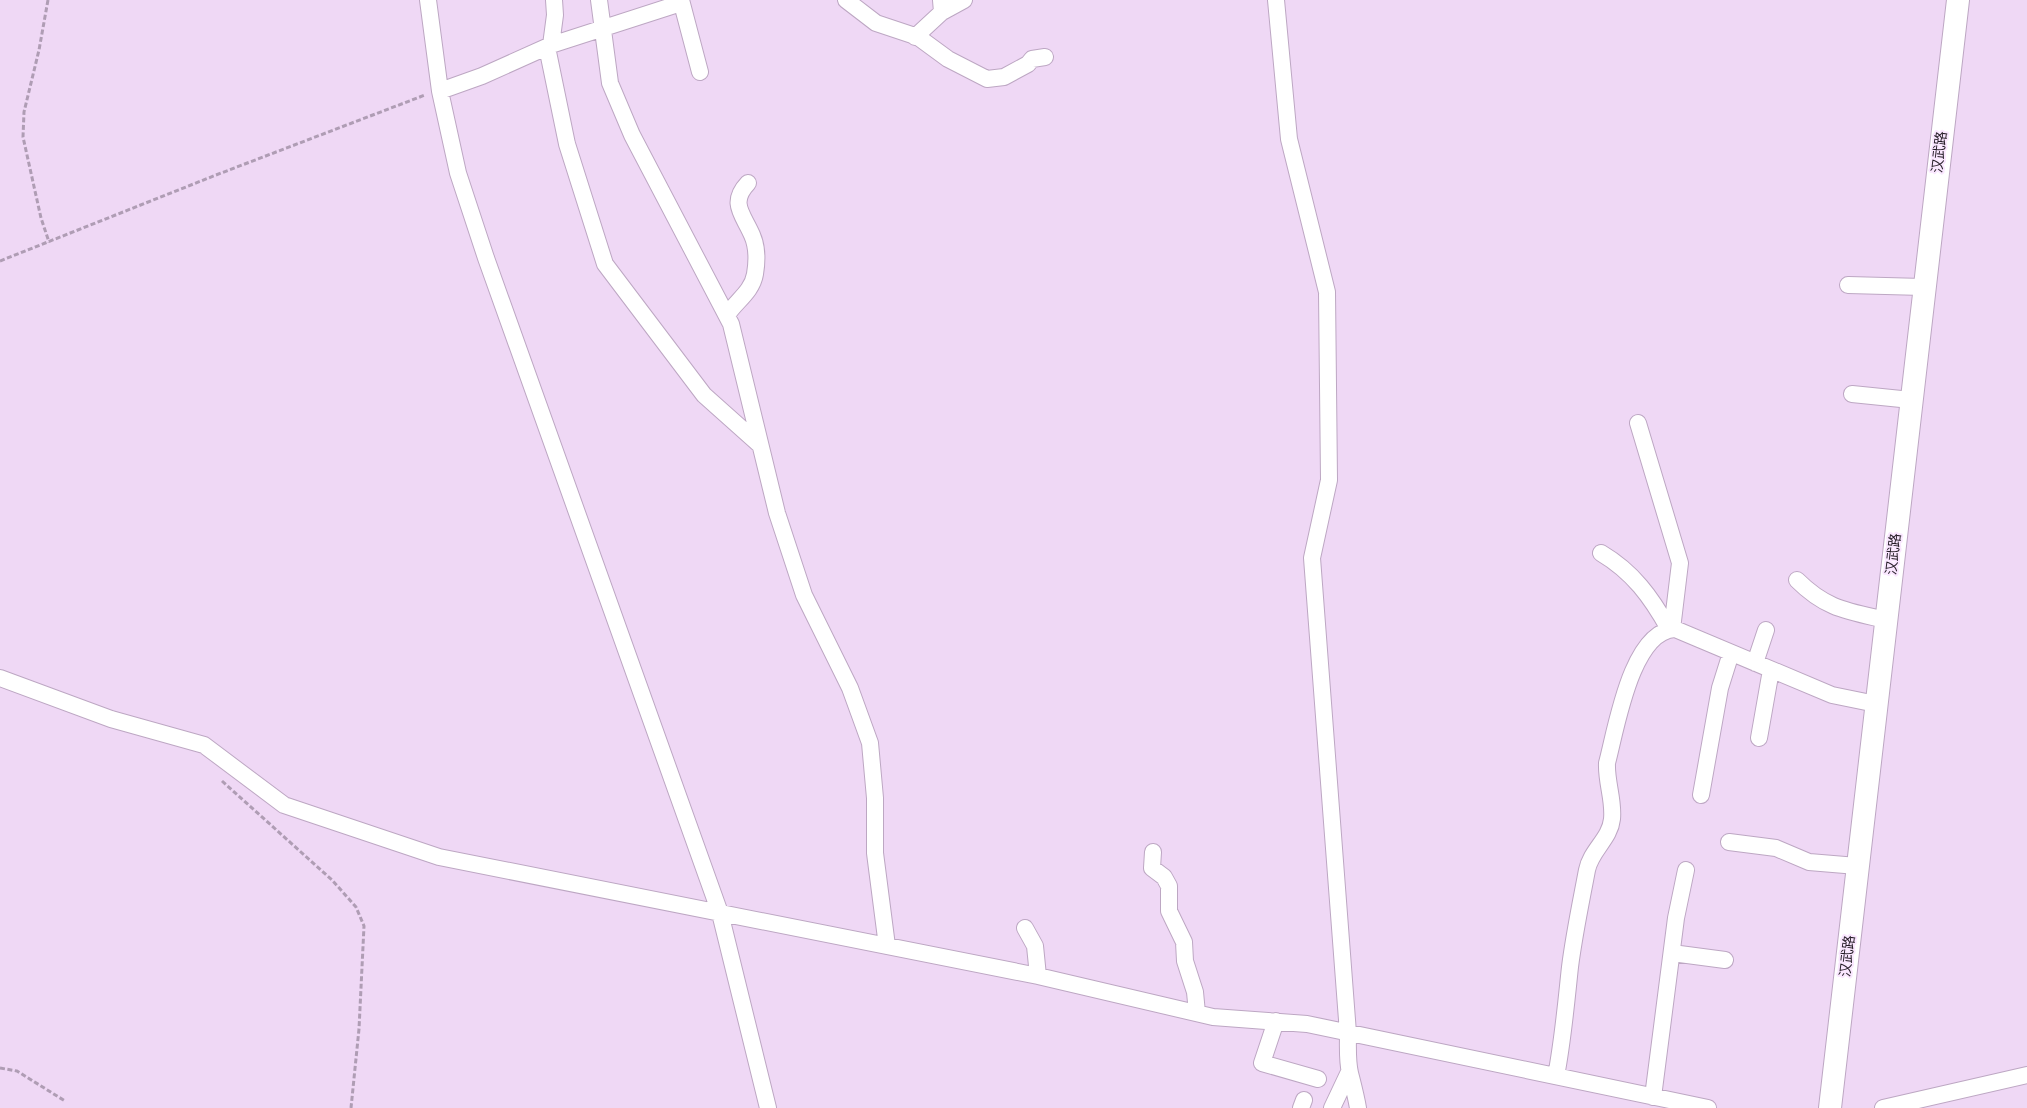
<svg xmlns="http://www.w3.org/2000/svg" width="2027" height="1108" viewBox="0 0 2027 1108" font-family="Rubik,'Noto Sans SC',sans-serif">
  <rect width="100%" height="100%" fill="#efd8f5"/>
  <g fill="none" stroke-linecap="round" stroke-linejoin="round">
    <defs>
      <path id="minor" d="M428 0 440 91 458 173 486 258 720 913 768 1108
        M599 0 610 83 632 135 731 324 777 513 804 595 850 688 870 743 875 798V853L887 946
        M681 0 700 72
        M846 0 876 23 918 37 948 59 987 79 1004 77 1028 64 1032 59 1045 57
        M1276 0 1289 139 1327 292 1329 480 1312 558 1348 1033C1348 1046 1347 1060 1350 1073 1353 1085 1356 1096 1358 1108
        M942 12 964 0
        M915 37 942 12 941 0
        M551 45 555 15 554 0
        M547 47 567 144 605 264 704 395 760 445
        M440 91 482 76 551 45 672 6 679 0
        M1848 285 1923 287
        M727 315C736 301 752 292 755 274 757 262 757 246 752 235 743 214 729 203 748 183
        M1852 394 1911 400
        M1638 423 1680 563 1672 629
        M1601 553C1633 572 1651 597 1669 629
        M1797 580C1826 609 1847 611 1886 620
        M1755 663 1766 630
        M0 678 111 719 204 745 284 805 439 857 1038 976 1213 1017 1307 1024 1708 1108
        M1759 738 1771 670
        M1701 795 1720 688 1731 653
        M1729 842 1776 848 1809 862 1857 866
        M1153 852 1152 868 1164 877 1169 886V911L1184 942 1185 961 1195 992 1197 1013
        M1025 928 1035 946 1038 976
        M1672 953 1725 960
        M1276 1021 1262 1063 1318 1079
        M1556 1076C1563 1040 1566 1004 1570 967 1574 935 1581 902 1587 870 1591 850 1610 839 1612 819 1614 800 1606 782 1607 763 1616 730 1631 631 1675 629L1832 695 1876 704
        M1653 1097 1676 918 1686 870
        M1301 1108 1304 1100
        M1332 1108 1349 1072
        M1883 1108 2027 1075"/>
      <path id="secondary" d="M1830 1108 1958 0"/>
    </defs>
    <use href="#minor" stroke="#bda7c3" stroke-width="18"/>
    <use href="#secondary" stroke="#bda7c3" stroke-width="24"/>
    <path stroke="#af9db4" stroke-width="3" stroke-dasharray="5 2.5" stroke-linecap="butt" d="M48 0 39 50 24 112 23 137 41 218 49 242
      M0 261 216 175 425 95
      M222 781 332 880 356 907 364 926 359 1029 351 1108
      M0 1068 17 1071 65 1101"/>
    <use href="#minor" stroke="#fff" stroke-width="16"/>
    <use href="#secondary" stroke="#fff" stroke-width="22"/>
  </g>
  <g text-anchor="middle" stroke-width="4" stroke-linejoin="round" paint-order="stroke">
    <g font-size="14" fill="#241c26" stroke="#fae7ff">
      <text transform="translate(1939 152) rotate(-83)" y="5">汉武路</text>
      <text transform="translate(1893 554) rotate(-83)" y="5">汉武路</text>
      <text transform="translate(1847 956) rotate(-83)" y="5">汉武路</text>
    </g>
  </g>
</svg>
